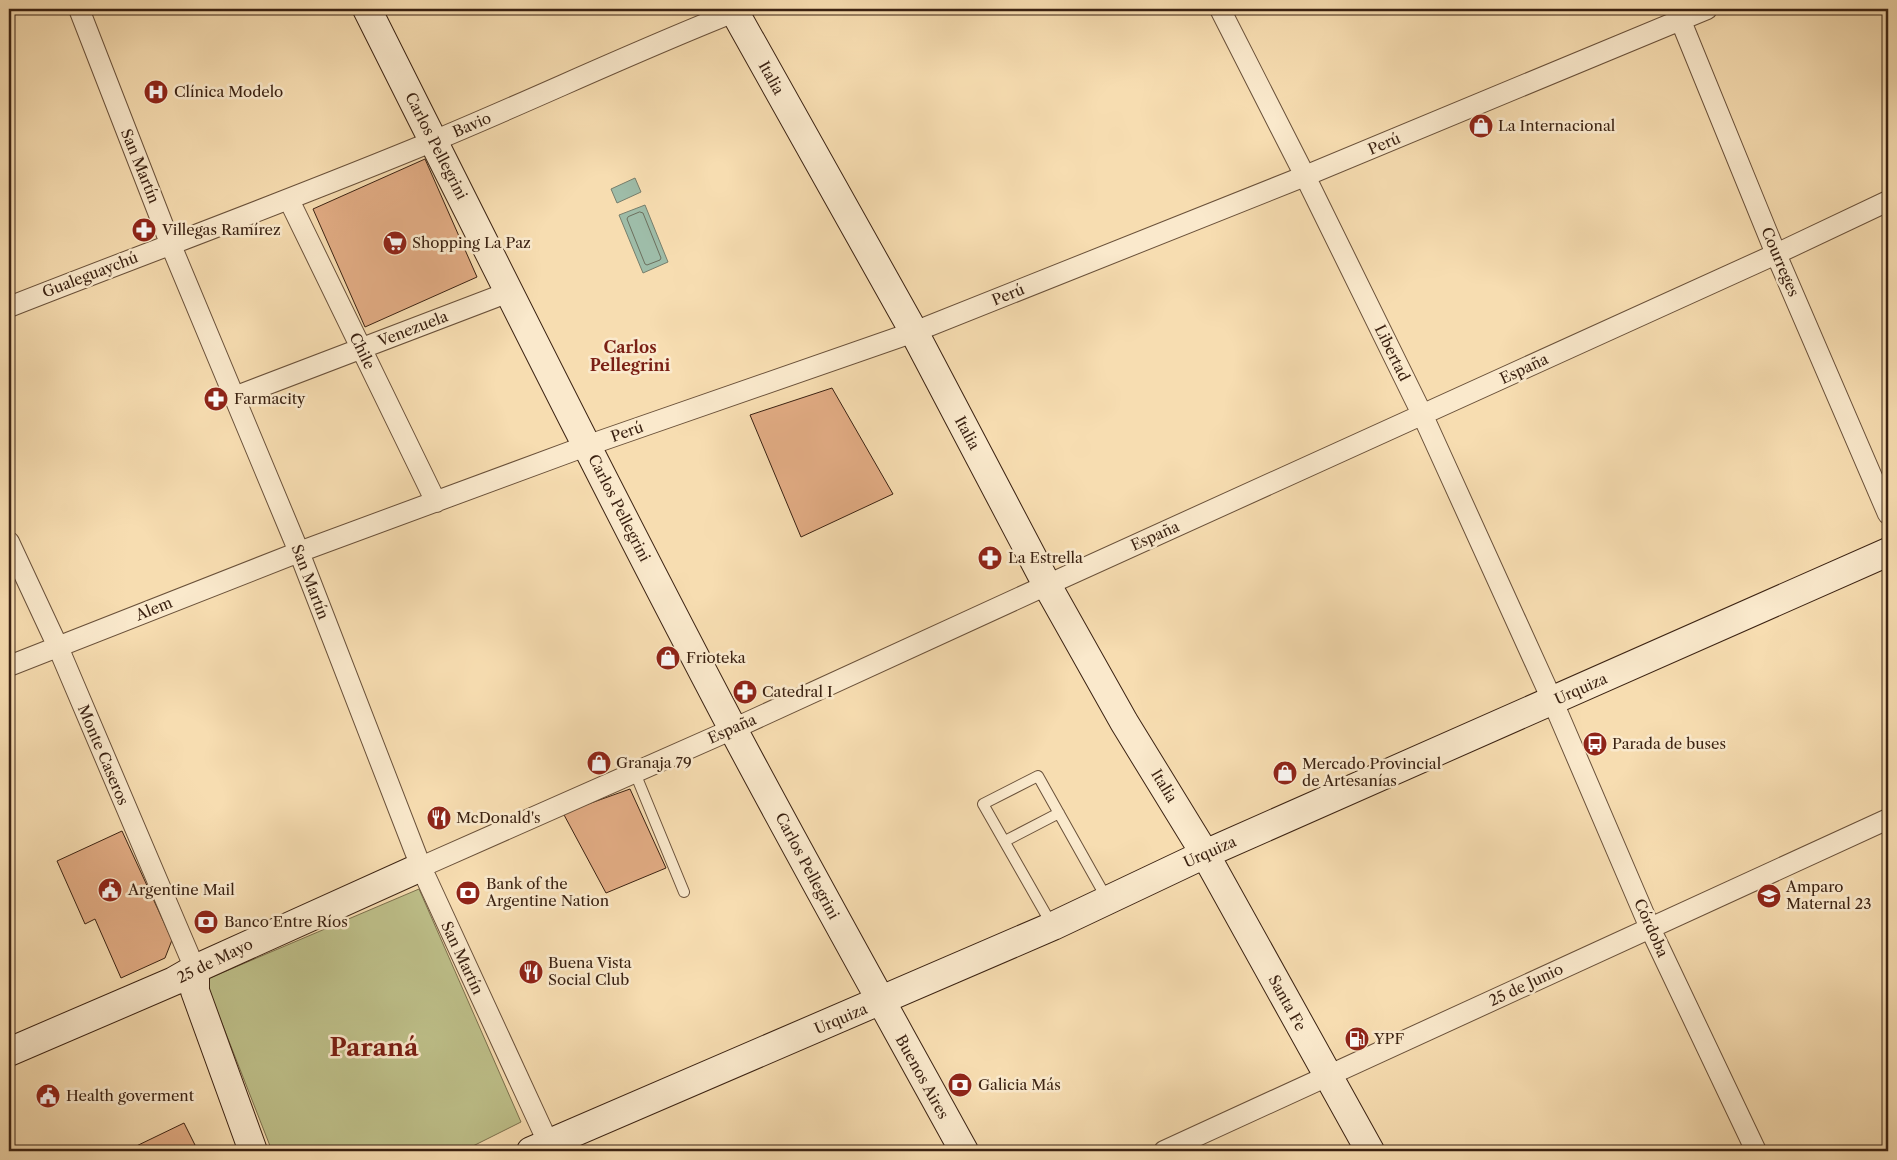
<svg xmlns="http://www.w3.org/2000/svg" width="1897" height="1160" viewBox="0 0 1897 1160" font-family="'Libre Caslon Text',serif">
  <rect width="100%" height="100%" fill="#f7ddb1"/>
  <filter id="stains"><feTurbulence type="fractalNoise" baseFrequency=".004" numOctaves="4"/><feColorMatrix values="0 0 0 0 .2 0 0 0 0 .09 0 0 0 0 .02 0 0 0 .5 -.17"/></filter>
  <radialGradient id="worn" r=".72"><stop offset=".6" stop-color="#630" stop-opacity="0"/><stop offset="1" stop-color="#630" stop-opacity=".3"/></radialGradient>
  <path fill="#bec08a" stroke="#7c714e" d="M419 889 521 1122 463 1151H272L205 980Z"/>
  <path fill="#9ebca8" stroke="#767e6c" d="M635 178 641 192 617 203 611 189Z
    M645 205 668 262 643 273 619 215Z"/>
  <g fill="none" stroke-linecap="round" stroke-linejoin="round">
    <path stroke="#6c6f5d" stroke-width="1" d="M640 212 643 213 661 258 660 260 647 265 645 264 627 219 628 217Z"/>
  </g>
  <path fill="#e2ac84" stroke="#3b2212" d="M425 159 477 277 365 327 313 209Z
    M832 388 893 494 801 537 750 415Z
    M630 789 666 868 606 893 563 813Z
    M122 831 172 940 165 958 121 978 95 919 85 924 57 861Z
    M184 1123 198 1151H126Z"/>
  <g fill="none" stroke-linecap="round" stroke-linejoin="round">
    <defs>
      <path id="lane" d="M635 773 684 892
        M1005 841 1059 813
        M1052 925 983 804 1038 776 1107 899"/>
      <path id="street" d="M79 9 170 243 299 552 421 867 552 1151
        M1220 9 1305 176 1423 416 1553 702 1650 928 1756 1151
        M1676 9 1776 254 1888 514
        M289 200 436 502
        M9 307C149 252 291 200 431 142 535 99 637 50 742 9
        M234 397 509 292
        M9 542 58 647 195 969
        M9 666 299 552 586 446 914 332 1305 176 1707 9
        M421 867 733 729 1047 585 1776 254 1888 201
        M1164 1151 1888 819"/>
      <path id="secondary" d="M367 9C488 250 608 492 734 731 809 872 887 1011 964 1151
        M733 9 914 332 1047 585 1124 722 1205 854 1370 1151
        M195 969V991L253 1151
        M9 1052 174 981 195 969 421 867
        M531 1151 1053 926 1205 854 1888 552"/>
    </defs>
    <use href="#lane" stroke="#6a513a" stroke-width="12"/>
    <use href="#street" stroke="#6a513a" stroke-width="22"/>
    <use href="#secondary" stroke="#3b2212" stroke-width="30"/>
    <use href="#lane" stroke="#fae9cc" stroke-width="10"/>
    <use href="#street" stroke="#fae9cc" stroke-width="20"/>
    <use href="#secondary" stroke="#fae9cc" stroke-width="28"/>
  </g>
  <defs>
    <symbol id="hospital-disc" viewBox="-11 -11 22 22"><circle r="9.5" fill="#8f2418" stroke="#fae9cc"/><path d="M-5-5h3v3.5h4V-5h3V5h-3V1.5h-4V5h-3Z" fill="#fff"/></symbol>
    <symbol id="shop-disc" viewBox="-11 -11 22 22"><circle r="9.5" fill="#8f2418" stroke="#fae9cc"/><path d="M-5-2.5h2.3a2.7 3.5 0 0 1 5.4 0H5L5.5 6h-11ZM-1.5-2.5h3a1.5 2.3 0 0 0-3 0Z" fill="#fff"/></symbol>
    <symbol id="pharmacy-disc" viewBox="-11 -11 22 22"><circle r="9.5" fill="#8f2418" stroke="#fae9cc"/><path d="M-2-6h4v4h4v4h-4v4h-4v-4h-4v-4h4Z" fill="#fff"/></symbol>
    <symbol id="supermarket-disc" viewBox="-11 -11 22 22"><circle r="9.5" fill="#8f2418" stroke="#fae9cc"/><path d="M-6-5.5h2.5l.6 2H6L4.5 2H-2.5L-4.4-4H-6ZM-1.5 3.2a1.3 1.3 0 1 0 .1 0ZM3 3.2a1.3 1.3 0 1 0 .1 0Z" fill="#fff"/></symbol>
    <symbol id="bus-disc" viewBox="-11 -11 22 22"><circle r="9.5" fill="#8f2418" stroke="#fae9cc"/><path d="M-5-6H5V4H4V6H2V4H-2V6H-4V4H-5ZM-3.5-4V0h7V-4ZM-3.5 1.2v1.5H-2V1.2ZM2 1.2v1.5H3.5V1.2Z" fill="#fff"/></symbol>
    <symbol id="restaurant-disc" viewBox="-11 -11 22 22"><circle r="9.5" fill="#8f2418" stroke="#fae9cc"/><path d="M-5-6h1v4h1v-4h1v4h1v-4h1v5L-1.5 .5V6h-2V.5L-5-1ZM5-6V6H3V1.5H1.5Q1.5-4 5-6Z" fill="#fff"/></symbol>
    <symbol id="civic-disc" viewBox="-11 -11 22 22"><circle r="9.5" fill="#8f2418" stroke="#fae9cc"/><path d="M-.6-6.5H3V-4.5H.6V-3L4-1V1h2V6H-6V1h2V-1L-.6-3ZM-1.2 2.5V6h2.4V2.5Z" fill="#fff"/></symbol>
    <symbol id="bank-disc" viewBox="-11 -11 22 22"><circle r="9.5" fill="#8f2418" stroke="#fae9cc"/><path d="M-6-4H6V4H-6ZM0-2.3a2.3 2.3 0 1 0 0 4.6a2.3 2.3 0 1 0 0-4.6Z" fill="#fff"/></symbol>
    <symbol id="school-disc" viewBox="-11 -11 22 22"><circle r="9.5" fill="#8f2418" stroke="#fae9cc"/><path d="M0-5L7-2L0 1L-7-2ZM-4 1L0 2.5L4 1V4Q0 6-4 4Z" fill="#fff"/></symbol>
    <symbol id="fuel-disc" viewBox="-11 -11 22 22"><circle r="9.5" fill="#8f2418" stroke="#fae9cc"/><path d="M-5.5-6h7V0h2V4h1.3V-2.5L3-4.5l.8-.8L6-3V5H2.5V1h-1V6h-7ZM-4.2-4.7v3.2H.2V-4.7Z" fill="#fff"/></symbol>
  </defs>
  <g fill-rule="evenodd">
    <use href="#hospital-disc" x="142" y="78" width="28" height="28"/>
    <use href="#shop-disc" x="1467" y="112" width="28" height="28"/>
    <use href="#pharmacy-disc" x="130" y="216" width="28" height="28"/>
    <use href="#supermarket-disc" x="381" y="229" width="28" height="28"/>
    <use href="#pharmacy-disc" x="202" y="385" width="28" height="28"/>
    <use href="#pharmacy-disc" x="976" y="544" width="28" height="28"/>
    <use href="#shop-disc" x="654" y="644" width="28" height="28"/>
    <use href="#pharmacy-disc" x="731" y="678" width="28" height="28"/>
    <use href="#bus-disc" x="1581" y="730" width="28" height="28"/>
    <use href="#shop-disc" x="585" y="749" width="28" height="28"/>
    <use href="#shop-disc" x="1271" y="759" width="28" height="28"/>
    <use href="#restaurant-disc" x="425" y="804" width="28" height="28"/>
    <use href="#civic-disc" x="96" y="876" width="28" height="28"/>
    <use href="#bank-disc" x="454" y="879" width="28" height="28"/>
    <use href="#school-disc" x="1755" y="882" width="28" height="28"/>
    <use href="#bank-disc" x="192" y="908" width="28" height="28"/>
    <use href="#restaurant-disc" x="517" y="958" width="28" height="28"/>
    <use href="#fuel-disc" x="1343" y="1025" width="28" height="28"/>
    <use href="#bank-disc" x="946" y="1071" width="28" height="28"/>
    <use href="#civic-disc" x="34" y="1082" width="28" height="28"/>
  </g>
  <g text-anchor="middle" stroke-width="5" stroke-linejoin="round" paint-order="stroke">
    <g font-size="15" fill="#3b2212" stroke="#fae9cc">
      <text transform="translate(771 78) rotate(61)" y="5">Italia</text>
      <text transform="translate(472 125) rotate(-23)" y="5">Bavio</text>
      <text transform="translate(1384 144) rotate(-23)" y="5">Perú</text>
      <text transform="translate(436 146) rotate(63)" y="5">Carlos Pellegrini</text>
      <text transform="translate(140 166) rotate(68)" y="5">San Martín</text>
      <text transform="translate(1780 262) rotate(67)" y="5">Courreges</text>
      <text transform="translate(90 275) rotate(-21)" y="5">Gualeguaychú</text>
      <text transform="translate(1008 295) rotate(-22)" y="5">Perú</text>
      <text transform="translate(413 329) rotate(-21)" y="5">Venezuela</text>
      <text transform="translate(362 351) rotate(64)" y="5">Chile</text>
      <text transform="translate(1392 353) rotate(64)" y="5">Libertad</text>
      <text transform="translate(1524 369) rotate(-25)" y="5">España</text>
      <text transform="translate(627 432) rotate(-19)" y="5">Perú</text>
      <text transform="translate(967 433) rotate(62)" y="5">Italia</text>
      <text transform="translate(619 508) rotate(63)" y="5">Carlos Pellegrini</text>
      <text transform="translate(1155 536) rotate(-24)" y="5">España</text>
      <text transform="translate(310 582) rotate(69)" y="5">San Martín</text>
      <text transform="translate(154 609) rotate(-22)" y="5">Alem</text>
      <text transform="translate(1581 689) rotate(-24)" y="5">Urquiza</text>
      <text transform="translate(732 729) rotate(-24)" y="5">España</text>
      <text transform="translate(103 755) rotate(67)" y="5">Monte Caseros</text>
      <text transform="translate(1164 786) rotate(59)" y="5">Italia</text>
      <text transform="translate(1210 852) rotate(-24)" y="5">Urquiza</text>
      <text transform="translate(807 866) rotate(62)" y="5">Carlos Pellegrini</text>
      <text transform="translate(1651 928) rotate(66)" y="5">Córdoba</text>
      <text transform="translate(462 958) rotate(65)" y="5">San Martín</text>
      <text transform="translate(215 961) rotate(-26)" y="5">25 de Mayo</text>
      <text transform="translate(1526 985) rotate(-25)" y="5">25 de Junio</text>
      <text transform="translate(1287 1003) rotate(61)" y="5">Santa Fe</text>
      <text transform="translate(841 1019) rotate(-23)" y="5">Urquiza</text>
      <text transform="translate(922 1077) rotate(61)" y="5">Buenos Aires</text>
    </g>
    <g font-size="15" fill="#3b2212" stroke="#fae9cc" text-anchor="start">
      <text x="174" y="97">Clínica Modelo</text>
      <text x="1498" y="131">La Internacional</text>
      <text x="162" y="235">Villegas Ramírez</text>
      <text x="412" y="248">Shopping La Paz</text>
      <text x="234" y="404">Farmacity</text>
      <text x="1008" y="563">La Estrella</text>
      <text x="686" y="663">Frioteka</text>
      <text x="762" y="697">Catedral I</text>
      <text x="1612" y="749">Parada de buses</text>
      <text x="616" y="768">Granaja 79</text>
      <text x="1302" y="769">Mercado Provincial<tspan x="1302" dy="17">de Artesanías</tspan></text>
      <text x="456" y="823">McDonald's</text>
      <text x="486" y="889">Bank of the<tspan x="486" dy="17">Argentine Nation</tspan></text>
      <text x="1786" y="892">Amparo<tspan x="1786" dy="17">Maternal 23</tspan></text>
      <text x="128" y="895">Argentine Mail</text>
      <text x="224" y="927">Banco Entre Ríos</text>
      <text x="548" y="968">Buena Vista<tspan x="548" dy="17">Social Club</tspan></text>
      <text x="1374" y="1044">YPF</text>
      <text x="978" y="1090">Galicia Más</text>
      <text x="66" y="1101">Health goverment</text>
    </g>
    <g font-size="16" font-weight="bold" fill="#7a1f14" stroke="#fae9cc">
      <text x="630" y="353">Carlos<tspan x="630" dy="18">Pellegrini</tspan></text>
    </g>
    <g font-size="25" font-weight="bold" fill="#7a1f14" stroke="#fae9cc">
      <text x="374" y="1056">Paraná</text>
    </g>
  </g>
  <rect width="1897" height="1160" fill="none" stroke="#f7ddb1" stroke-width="30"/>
  <rect x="10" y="10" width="1877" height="1140" fill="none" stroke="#3b2212" stroke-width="2.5"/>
  <rect x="15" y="15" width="1867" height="1130" fill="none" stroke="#3b2212"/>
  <rect width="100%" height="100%" filter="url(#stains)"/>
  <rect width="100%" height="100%" fill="url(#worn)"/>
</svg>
